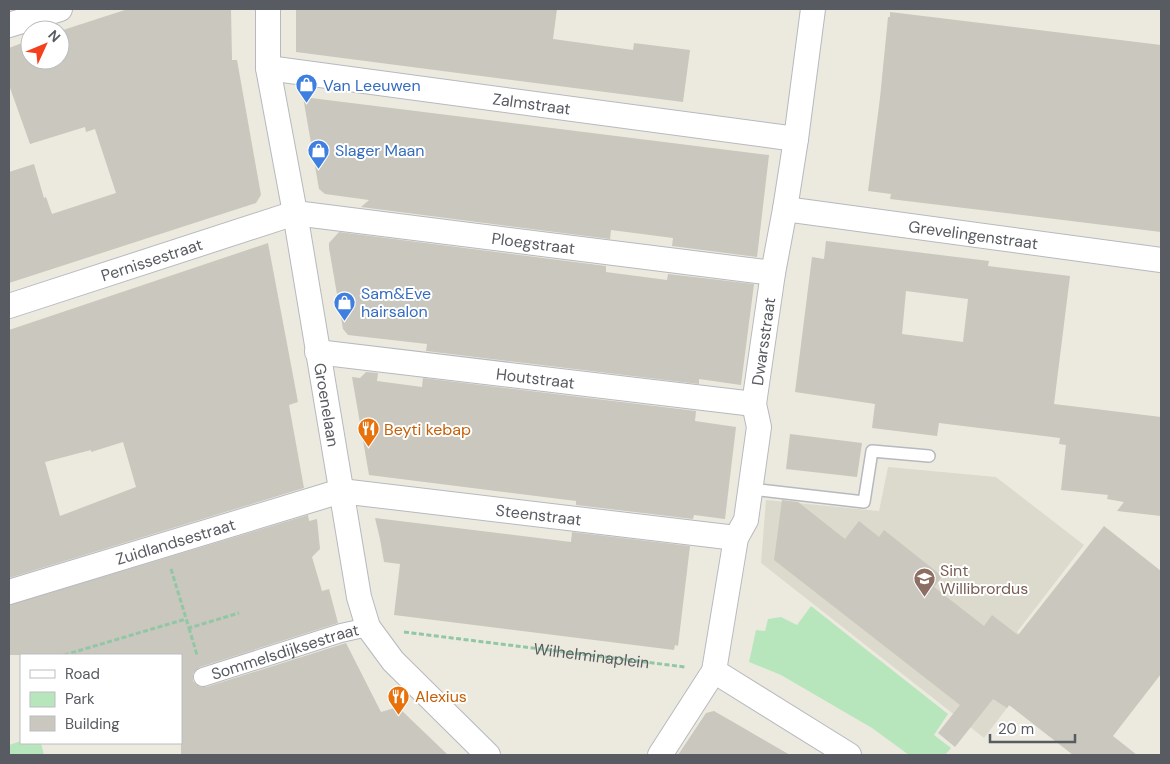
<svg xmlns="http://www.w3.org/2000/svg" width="1170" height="764" viewBox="0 0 1170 764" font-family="'DM Sans',sans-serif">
  <rect width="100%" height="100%" fill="#eceade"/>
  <path fill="#dcdacd" d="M888 467 996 477 1084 545 1017 632 1047 656 984 738 761 563 766 500 879 511Z"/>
  <path fill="#b8e6bc" d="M811 606 948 714 934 735 951 748 945 755H909L872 728 781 675 749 662 756 630 765 631 768 619 781 617 797 625Z
    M21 741V743H41L44 755H9V745Z"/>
  <path fill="#c9c7be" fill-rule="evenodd" d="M128 9H231L232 60H237L261 195 256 203 9 283V172L34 164 44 198 46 197 52 214 116 193 95 129 86 132 85 127 30 144 9 85V48L30 40V60H60V31Z
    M296 9H557L553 39 633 50 634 43 690 50 683 102 296 52Z
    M890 12 1161 45V232L890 199 891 194 868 191 880 98 888 17H890Z
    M303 97 769 155 757 257 672 246 673 238 611 230 610 239 361 207 369 200 325 194 319 189Z
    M339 232 606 266V272L667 280 668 274 754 284 741 385 699 379V384L426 351 427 344 348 335 343 329 329 248V243Z
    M826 241 989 261 988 266 1070 276 1054 404 1161 417V516L1117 511 1124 502 1107 499 1108 495 1061 490 1066 445 1059 444 1060 438 939 423 937 436 872 428 875 404 795 392 812 257 824 259ZM906 291 968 299 963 342 902 334Z
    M268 243 298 402 289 405 304 488 9 578V330ZM123 442 136 487 60 516 45 462 91 450V452Z
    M366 372 378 373 377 381 422 387 423 378 696 411 695 421 736 427 725 519 694 515 693 519 576 505V501L369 475 352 377 360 378Z
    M790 434 862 443 857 477 786 469Z
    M782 500 798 502 845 539 859 521 879 537 884 530 942 576 934 587 984 626 992 615 1018 635 1104 526 1161 571V674L1113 736 1137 755H1073L1009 705 1007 708 993 699 955 747 938 733 960 705 774 560Z
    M308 515 309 521 317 519 320 549 312 557 322 591 329 589 338 623 200 667 196 670 193 674V681L200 687H206L346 643 381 712 398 707 448 755H181V655H9V605Z
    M375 518 571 542 572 532 690 546 678 646 675 645 674 650 394 615 400 564 384 562 380 539Z
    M714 711 747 730 790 755H678L706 713Z"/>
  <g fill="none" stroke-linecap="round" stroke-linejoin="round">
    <defs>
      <path id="service" d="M751 489 864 502 872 451 929 456"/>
      <g id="pedestrian">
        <path id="s2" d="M203 677 341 633 368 627"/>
      </g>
      <g id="minor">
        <path id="s3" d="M268 9V68L295 213 359 597 368 627 393 661 488 755"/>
        <path d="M9 25 60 9"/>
        <path id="s4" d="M268 68 796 139"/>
        <path id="s5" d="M785 209 1161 260"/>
        <path id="s6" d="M9 306 295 213 773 273"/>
        <path id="s7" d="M317 352 754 404"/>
        <path id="s8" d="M9 592 341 491 736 538"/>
        <path d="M714 671 849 755"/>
        <path id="s9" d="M660 755 714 671 736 538 746 520 759 427 754 404 773 273 785 209 796 139 813 9"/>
      </g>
    </defs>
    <use href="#service" stroke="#b7b9bf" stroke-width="14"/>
    <use href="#pedestrian" stroke="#b7b9bf" stroke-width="20"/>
    <use href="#minor" stroke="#b7b9bf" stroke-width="26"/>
    <g stroke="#92c7a5" stroke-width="3" stroke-dasharray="5 2.5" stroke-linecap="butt">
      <path d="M171 569 189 628 239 613"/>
      <path d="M189 628 197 655"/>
      <path id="s1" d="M404 632 685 667"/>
      <path d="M64 655 186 619"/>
    </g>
    <use href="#service" stroke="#fff" stroke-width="11"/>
    <use href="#pedestrian" stroke="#fff" stroke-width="18"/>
    <use href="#minor" stroke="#fff" stroke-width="24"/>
  </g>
  <defs>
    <symbol id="shop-pin" viewBox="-11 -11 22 30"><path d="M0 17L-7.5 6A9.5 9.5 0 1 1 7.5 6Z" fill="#3f7fe0" stroke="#fff"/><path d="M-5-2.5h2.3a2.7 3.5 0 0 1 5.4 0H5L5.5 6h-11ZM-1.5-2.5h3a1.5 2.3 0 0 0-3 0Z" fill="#fff"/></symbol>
    <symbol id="restaurant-pin" viewBox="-11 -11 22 30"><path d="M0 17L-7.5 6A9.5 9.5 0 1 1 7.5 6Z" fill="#e8710a" stroke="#fff"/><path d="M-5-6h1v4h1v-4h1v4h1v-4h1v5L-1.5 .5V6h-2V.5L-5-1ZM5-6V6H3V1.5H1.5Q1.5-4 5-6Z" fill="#fff"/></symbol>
    <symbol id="school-pin" viewBox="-11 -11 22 30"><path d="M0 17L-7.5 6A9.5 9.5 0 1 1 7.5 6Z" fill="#8d6e63" stroke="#fff"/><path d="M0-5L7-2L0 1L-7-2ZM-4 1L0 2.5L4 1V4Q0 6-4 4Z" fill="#fff"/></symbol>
  </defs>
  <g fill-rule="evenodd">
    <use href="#shop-pin" x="294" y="72" width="25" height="34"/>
    <use href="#shop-pin" x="306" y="138" width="25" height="34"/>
    <use href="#shop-pin" x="332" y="290" width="25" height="34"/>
    <use href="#restaurant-pin" x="356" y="416" width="25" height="34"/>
    <use href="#school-pin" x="912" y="566" width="25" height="34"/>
    <use href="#restaurant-pin" x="386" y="684" width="25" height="34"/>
  </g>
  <g text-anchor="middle" stroke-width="4" stroke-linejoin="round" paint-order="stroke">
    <g font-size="16" fill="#366cbe" stroke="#fff" text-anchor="start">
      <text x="323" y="91">Van Leeuwen</text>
      <text x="335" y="156">Slager Maan</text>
      <text x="361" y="299">Sam&amp;Eve<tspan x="361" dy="18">hairsalon</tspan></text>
    </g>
    <g font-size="16" fill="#585b61" stroke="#fff">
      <text dy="6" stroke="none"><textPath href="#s4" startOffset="266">Zalmstraat</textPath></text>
      <text dy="6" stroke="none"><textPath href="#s5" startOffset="190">Grevelingenstraat</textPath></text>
      <text dy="6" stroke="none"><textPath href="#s6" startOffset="541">Ploegstraat</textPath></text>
      <text dy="6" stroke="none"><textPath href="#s6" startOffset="150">Pernissestraat</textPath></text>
      <text dy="6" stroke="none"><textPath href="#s9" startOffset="436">Dwarsstraat</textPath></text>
      <text dy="6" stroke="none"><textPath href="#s7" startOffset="220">Houtstraat</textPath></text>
      <text dy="6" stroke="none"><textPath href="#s3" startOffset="401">Groenelaan</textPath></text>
      <text dy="6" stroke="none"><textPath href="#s8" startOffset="546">Steenstraat</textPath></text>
      <text dy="6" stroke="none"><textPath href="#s8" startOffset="174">Zuidlandsestraat</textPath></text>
      <text dy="6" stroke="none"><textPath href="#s2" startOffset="86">Sommelsdijksestraat</textPath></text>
      <text dy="6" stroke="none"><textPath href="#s1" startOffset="189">Wilhelminaplein</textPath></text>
    </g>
    <g font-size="16" fill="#c56008" stroke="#fff" text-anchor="start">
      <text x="384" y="435">Beyti kebap</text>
      <text x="415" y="702">Alexius</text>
    </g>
    <g font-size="16" fill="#785e54" stroke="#fff" text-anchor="start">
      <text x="940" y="576">Sint<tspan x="940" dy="18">Willibrordus</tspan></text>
    </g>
  </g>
  <rect width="1170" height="764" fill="none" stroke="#585b61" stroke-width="20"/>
  <rect x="20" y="654" width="162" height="90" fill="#ffffff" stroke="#bcbdc0"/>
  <rect x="30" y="670" width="25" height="8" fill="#ffffff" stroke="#bcbdc0"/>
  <text x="65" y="679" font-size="15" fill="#585b61">Road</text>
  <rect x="30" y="692" width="25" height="15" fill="#b8e6bc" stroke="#bcbdc0"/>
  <text x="65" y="704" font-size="15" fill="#585b61">Park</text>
  <rect x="30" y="716" width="25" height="15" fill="#c9c7be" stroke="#bcbdc0"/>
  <text x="65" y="729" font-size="15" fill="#585b61">Building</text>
  <g transform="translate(45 45) rotate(46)"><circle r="24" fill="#ffffff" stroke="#bcbdc0"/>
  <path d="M0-4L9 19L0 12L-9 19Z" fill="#f4401d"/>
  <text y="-8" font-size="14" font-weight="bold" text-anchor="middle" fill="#585b61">N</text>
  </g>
  <path d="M990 734v8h85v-8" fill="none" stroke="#585b61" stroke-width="2.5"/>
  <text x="998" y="734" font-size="15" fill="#585b61" stroke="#ffffff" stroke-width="4" paint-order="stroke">20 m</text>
</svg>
